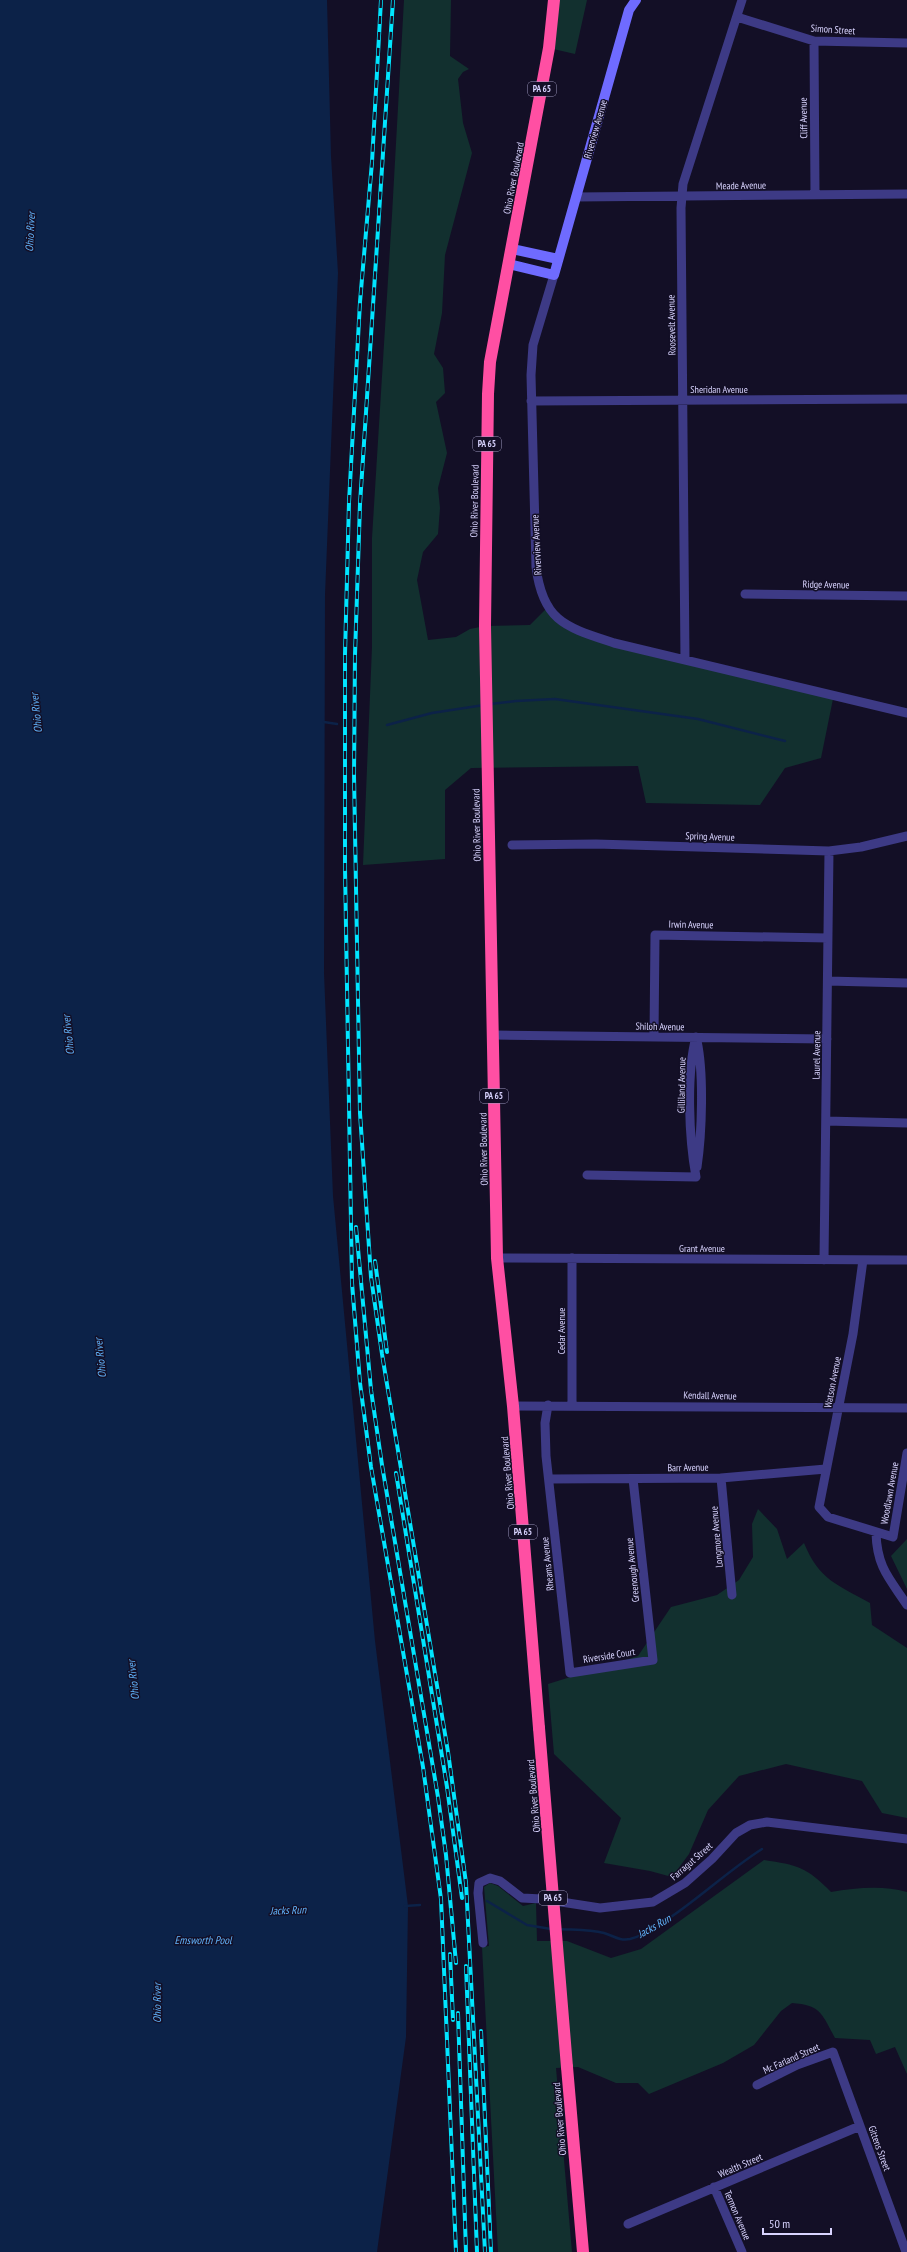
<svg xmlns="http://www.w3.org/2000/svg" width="907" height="2252" viewBox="0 0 907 2252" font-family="'PT Sans Narrow',sans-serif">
  <rect width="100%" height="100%" fill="#130f26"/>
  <path fill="#12302f" d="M404 0H451L450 56 469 69 463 72 458 79 463 123 472 153 445 255 442 313 434 354 443 368 445 393 436 402 447 453 438 488 440 508 438 534 423 552 417 580 428 640 456 637 470 629 485 626 530 625 548 607 573 629 834 694 821 758 785 768 760 805 646 803 638 766 471 768 445 790V859L363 865 372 647V538L392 215Z
    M554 0H587L575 54 549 48Z
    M758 1509 777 1529 787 1559 804 1543C819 1580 838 1585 870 1603L872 1625 907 1648V1818L882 1813 862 1781 786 1764 739 1776 708 1810 689 1854 672 1877 650 1871 604 1863 621 1818 554 1754 548 1684 638 1656 671 1607 717 1595 739 1580 753 1557 752 1524Z
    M907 1539V1589L891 1556Z
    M764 1860C797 1865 807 1867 831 1892 856 1888 882 1885 907 1892V2074L895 2047 876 2054 870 2040 835 2038C822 2014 821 2005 792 2003L781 2011 754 2045 723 2063 649 2094 638 2083H616L578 2067 556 2068 572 2252H498L482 1947 489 1946 484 1887 490 1883 498 1886 523 1906 536 1903 537 1941H567L611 1958 641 1949Z"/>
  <path fill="#0c2248" d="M0 0H327L331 156 338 273 325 595 324 973 333 1196 375 1641 408 1906 406 2037 377 2252H0Z"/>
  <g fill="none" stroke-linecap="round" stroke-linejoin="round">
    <path stroke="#0c2248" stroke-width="2.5" d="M490 704 516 701 555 699 698 719 785 741
      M324 722 337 724
      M387 725 432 713 484 705
      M487 1901 527 1925 551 1929
      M405 1906 420 1905
      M558 1929C573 1930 589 1929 604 1933 614 1936 619 1941 630 1939 644 1936 657 1926 668 1919 701 1897 729 1870 762 1849"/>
    <path stroke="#3d3a85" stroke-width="9" d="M737 17 814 41 907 43
      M814 41 815 195
      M576 197 907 194
      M554 275 533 345 531 375 536 567C543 622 566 627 614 643L907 713
      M531 401 907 399
      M745 594 907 596
      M685 660 681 208 683 184 742 0
      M512 845 596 844 829 851 861 847 907 836
      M828 981 907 983
      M494 1035 827 1039
      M654 1037 655 935 828 938
      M826 1121 907 1123
      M697 1167C702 1133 704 1074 697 1041
      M587 1175 696 1177
      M696 1177C689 1138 686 1075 696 1037
      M497 1258 907 1260
      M572 1258V1405
      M824 1260 829 851
      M863 1260 853 1334 819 1507 828 1517 893 1537 907 1453
      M548 1405 545 1423 546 1456 570 1673 653 1660 633 1479
      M513 1406 907 1408
      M721 1478 732 1595
      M550 1479 721 1478 826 1469
      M876 1533C877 1567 889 1578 907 1605
      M483 1943 478 1893 479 1883 490 1878 500 1881 522 1898 542 1899 600 1908 653 1902 685 1883 712 1859 736 1833 750 1825 767 1822 907 1839
      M757 2085 797 2065 833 2052 906 2252
      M714 2187 742 2252
      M628 2224 860 2126"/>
    <path stroke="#6f6bff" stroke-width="10" d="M512 249 558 259
      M509 264 554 275 629 10 636 0"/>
    <path stroke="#ff4fa3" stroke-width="12" d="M539 1728 513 1406 497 1258 485 626 488 394 490 362 549 48 554 0
      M567 2067 583 2252"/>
    <defs>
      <path id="rail" d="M381 0 372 162 360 302 349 502 345 654V868L352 1283 360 1383 371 1467 423 1767 441 1899 456 2252
        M393 0 360 504 355 655 354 775 360 1113 371 1277 382 1354 448 1752 466 1883 485 2252
        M356 1227 371 1390 382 1465 438 1797 446 1855 456 1963
        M375 1261 387 1352
        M396 1473 447 1787 462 1898
        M450 1954 453 2020
        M466 1966 477 2252
        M458 2013 466 2252
        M481 2031 491 2252"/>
    </defs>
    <use href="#rail" stroke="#00e5ff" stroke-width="4"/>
    <use href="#rail" stroke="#130f26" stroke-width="2.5" stroke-dasharray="8" stroke-linecap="butt"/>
    <path stroke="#ff4fa3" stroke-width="12" d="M539 1728 567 2067"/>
  </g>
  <g text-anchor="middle" stroke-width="3" stroke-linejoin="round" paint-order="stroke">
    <g fill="#130f26" stroke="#9e99be" stroke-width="1">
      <rect x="528" y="82" width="28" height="14" rx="3"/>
      <rect x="473" y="437" width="28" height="14" rx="3"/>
      <rect x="480" y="1089" width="28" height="14" rx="3"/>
      <rect x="509" y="1525" width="28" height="14" rx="3"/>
      <rect x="539" y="1891" width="28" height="14" rx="3"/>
    </g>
    <g font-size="9" font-weight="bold" fill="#d9d4ff">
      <text x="542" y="92">PA 65</text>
      <text x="487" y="447">PA 65</text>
      <text x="494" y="1099">PA 65</text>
      <text x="523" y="1535">PA 65</text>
      <text x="553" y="1901">PA 65</text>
    </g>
    <g font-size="10" fill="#d9d4ff" stroke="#130f26">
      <text transform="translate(833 29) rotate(4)" y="4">Simon Street</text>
      <text transform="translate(803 118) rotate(-91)" y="4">Cliff Avenue</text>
      <text transform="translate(595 129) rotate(-74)" y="4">Riverview Avenue</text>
      <text transform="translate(513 178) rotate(-79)" y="4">Ohio River Boulevard</text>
      <text transform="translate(741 185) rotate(-1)" y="4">Meade Avenue</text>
      <text transform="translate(671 325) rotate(-91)" y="4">Roosevelt Avenue</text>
      <text x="719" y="393">Sheridan Avenue</text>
      <text transform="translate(474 501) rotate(-89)" y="4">Ohio River Boulevard</text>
      <text transform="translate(536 545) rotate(-93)" y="4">Riverview Avenue</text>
      <text transform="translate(826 584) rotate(1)" y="4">Ridge Avenue</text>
      <text transform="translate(476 825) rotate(-91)" y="4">Ohio River Boulevard</text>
      <text transform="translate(710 836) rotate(2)" y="4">Spring Avenue</text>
      <text transform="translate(691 924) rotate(1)" y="4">Irwin Avenue</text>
      <text transform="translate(660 1026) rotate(1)" y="4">Shiloh Avenue</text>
      <text transform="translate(816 1055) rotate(-89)" y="4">Laurel Avenue</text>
      <text transform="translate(681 1085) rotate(-89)" y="4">Gilliland Avenue</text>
      <text transform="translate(483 1149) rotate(-91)" y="4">Ohio River Boulevard</text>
      <text x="702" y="1252">Grant Avenue</text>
      <text transform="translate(561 1331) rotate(-90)" y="4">Cedar Avenue</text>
      <text transform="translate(832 1382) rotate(-79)" y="4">Watson Avenue</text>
      <text transform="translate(710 1395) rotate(1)" y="4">Kendall Avenue</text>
      <text transform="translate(688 1467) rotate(-1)" y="4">Barr Avenue</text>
      <text transform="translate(507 1473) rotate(-95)" y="4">Ohio River Boulevard</text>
      <text transform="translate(889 1493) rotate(-80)" y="4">Woodlawn Avenue</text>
      <text transform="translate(716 1537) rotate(-95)" y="4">Longmore Avenue</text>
      <text transform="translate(547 1564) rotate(-96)" y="4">Rheams Avenue</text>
      <text transform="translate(632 1570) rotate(-96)" y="4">Greenough Avenue</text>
      <text transform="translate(609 1655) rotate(-9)" y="4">Riverside Court</text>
      <text transform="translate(533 1796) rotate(-95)" y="4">Ohio River Boulevard</text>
      <text transform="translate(691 1861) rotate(-41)" y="4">Farragut Street</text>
      <text transform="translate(791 2058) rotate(-24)" y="4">Mc Farland Street</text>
      <text transform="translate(559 2119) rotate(-95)" y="4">Ohio River Boulevard</text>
      <text transform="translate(880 2148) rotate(70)" y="4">Gittens Street</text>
      <text transform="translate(740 2165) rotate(-23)" y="4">Wealth Street</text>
      <text transform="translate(738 2215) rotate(67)" y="4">Termon Avenue</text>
    </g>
    <g font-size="11" font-style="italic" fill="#62b6ff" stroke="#130f26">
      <text transform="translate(30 232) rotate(-87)" y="4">Ohio River</text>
      <text transform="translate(36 713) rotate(-96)" y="4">Ohio River</text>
      <text transform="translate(68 1035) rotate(-96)" y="4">Ohio River</text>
      <text transform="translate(100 1358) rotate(-96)" y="4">Ohio River</text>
      <text transform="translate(133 1680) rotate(-96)" y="4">Ohio River</text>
      <text transform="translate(288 1910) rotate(-2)" y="4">Jacks Run</text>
      <text transform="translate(654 1926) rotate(-29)" y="4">Jacks Run</text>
      <text x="203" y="1944">Emsworth Pool</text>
      <text transform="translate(157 2003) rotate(-90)" y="4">Ohio River</text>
    </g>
  </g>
  <path d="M763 2228v6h68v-6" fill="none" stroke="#d9d4ff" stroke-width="2"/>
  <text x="769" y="2228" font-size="12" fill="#d9d4ff" stroke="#130f26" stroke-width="3" paint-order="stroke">50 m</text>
</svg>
